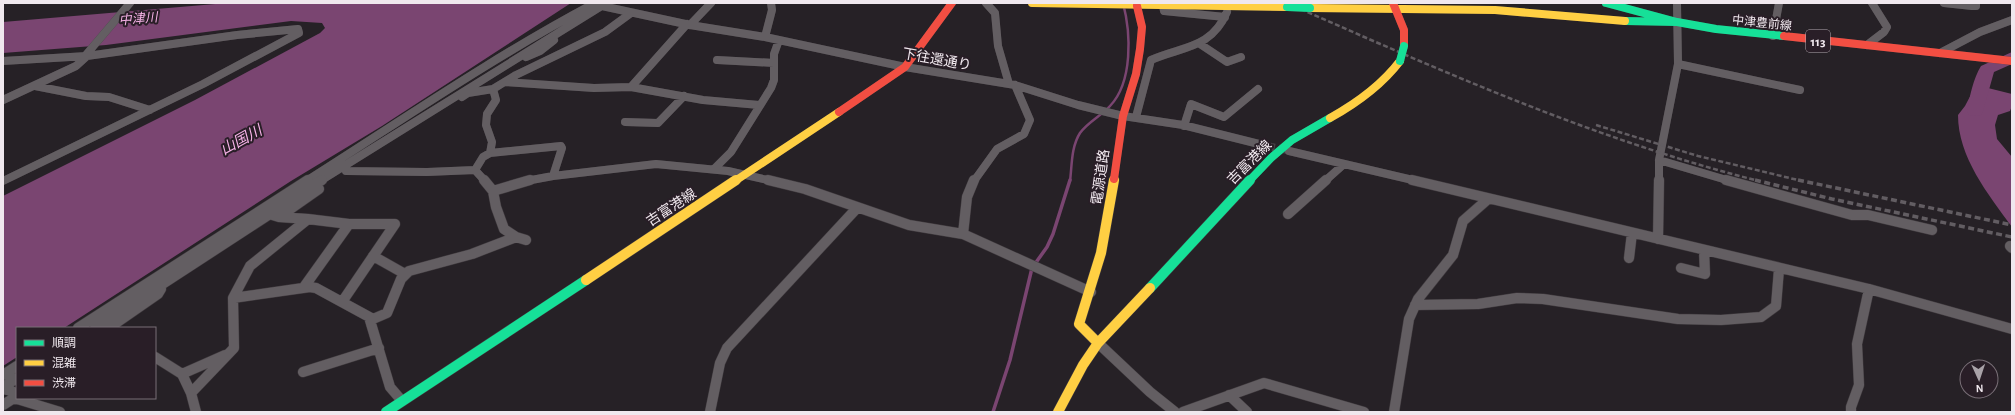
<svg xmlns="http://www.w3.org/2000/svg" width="2015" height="415" viewBox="0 0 2015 415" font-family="'Alegreya Sans','Noto Sans JP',sans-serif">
  <rect width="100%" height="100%" fill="#262126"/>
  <path fill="#7a4571" d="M227 3H571L382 126 291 181 64 328H17V357L3 366V196L195 100 320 33 325 28 322 23 291 21 106 45 3 53V22Z
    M1976 85 2012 94V106L2010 111 1998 115 1995 125 1997 139 2012 157V227C1988 194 1958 157 1958 115L1965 106Z"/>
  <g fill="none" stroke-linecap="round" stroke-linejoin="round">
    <path stroke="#7a4571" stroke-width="2.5" d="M1070 181C1072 166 1071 147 1080 133 1088 122 1101 116 1110 106 1133 82 1131 33 1123 3"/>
    <path stroke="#7a4571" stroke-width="3.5" d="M993 412 1010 360 1032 268 1047 247 1053 234 1070 180"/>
    <path fill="#7a4571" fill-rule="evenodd" d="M2012 52V64L1994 72 1983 111 1981 115 1975 116 1969 115 1967 111C1970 96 1973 79 1981 66Z"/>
    <path stroke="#443f44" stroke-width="8" stroke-dasharray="8 4" stroke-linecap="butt" d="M1267 146 1287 150"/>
    <defs>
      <path id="street-far1" d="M986 3 995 13 998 46 1009 84
        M1944 3 1972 6H1976V3
        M602 6 690 25 765 37 905 67 1015 85 1078 105 1123 116 1183 125 1267 146
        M1163 6 1164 11 1225 17
        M690 25 711 3
        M1773 36 1779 3
        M765 37 772 10 771 3
        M1200 44 1227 62 1241 57
        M1867 45 1884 32 1887 27 1872 3
        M1940 53 1980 32 2012 20
        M85 56 130 3
        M526 57 540 51 554 40
        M717 60 774 63V54L779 40
        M3 61 87 56 237 35 298 29 299 33 203 84 3 181
        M1678 64 1800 90
        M505 82 594 88 631 87 703 100 759 105
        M35 86 86 96 109 97 150 110
        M631 87 687 24
        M462 97 468 93 493 89
        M3 100 76 66 87 56
        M1136 117 1151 60C1183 46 1211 49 1227 12
        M625 122 658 123 684 96
        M1184 126 1191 104 1224 117 1258 89
        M1289 151 1417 181
        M490 153 561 146 562 148 553 176
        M1659 160 1730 181
        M714 169 731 152 771 88 774 80V63
        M475 170 485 181
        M475 170 483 157 490 153 492 142 486 125 487 114 496 100 493 89 516 75 605 32 631 13
        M346 171 427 172 475 170
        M306 181C402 120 495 56 595 3
        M320 181 603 5
        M526 181 553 176 656 164 728 171 772 181
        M974 181 997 149 1024 134 1030 120 1015 85
        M1325 181 1344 164
        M1659 181V160L1678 64 1677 3"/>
      <path id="street" d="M484 180 493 191 530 180
        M768 180 805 189 909 225 963 234 1091 292
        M1412 180 1869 289 2012 329
        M1726 180 1852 215H1868L1932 230
        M493 191 496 207 504 229 516 237
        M1288 214 1326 180
        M279 217 319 189
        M308 219 349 224H395L342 302
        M963 234 967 197 974 180
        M1658 239 1659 180
        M2010 246 2012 248
        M373 256 405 274
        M1629 258 1632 233
        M1681 268 1705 274 1704 250
        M304 287 349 224
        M233 298 310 287 316 288 373 319 387 313 401 279 409 271 472 254 516 237 526 240
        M1415 305 1478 304 1517 298 1543 299 1678 319 1721 320 1761 317 1776 306 1779 269
        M369 317 390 387 402 401
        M78 328 308 180
        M95 328 322 180
        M109 328 158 294 161 289
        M1098 343 1150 392 1175 412
        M155 357 182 374 191 393 196 412
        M303 372 379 348
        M182 374 225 355
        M3 375 17 366
        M3 387 17 378
        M3 389 12 391 14 398 60 412
        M191 393 234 348 233 298 250 266 308 219 279 217 266 213
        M1229 395 1247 412
        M3 405 17 396
        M710 412 720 363 727 348 857 208
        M1183 412 1264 383 1364 412
        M1394 412 1409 319 1418 299 1453 255 1463 221 1488 199
        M1851 412V407L1859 385 1857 344 1869 289"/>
      <path id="fast-far1" d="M1606 3 1677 22 1716 29 1784 36
        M1625 21 1677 22
        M1249 181 1271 158 1292 140 1330 118"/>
      <path id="fast" d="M1150 288 1250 180
        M386 412 586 280"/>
      <path id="slow-far1" d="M1032 3 1287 7
        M1310 8 1495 10 1625 21
        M1330 118C1357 103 1381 86 1400 61
        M735 181 839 112
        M1114 181V179"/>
      <path id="slow" d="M586 280 736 180
        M1098 343 1079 324 1101 253 1114 180
        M1058 412 1083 365 1098 343 1150 288"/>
      <path id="jam" d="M1393 3 1404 30V46
        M1784 36 2012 61
        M839 112 905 67 952 3
        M1114 179 1123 116 1136 74 1140 49 1142 27 1137 6"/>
    </defs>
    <use href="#street-far1" stroke="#403b3f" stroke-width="8"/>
    <use href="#street" stroke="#403b3f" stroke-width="11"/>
    <use href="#fast-far1" stroke="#403b3f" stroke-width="8"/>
    <use href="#fast" stroke="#403b3f" stroke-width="11"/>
    <use href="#slow-far1" stroke="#403b3f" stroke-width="8"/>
    <use href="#slow" stroke="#403b3f" stroke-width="11"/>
    <use href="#jam" stroke="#403b3f" stroke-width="8"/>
    <use href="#street-far1" stroke="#635e62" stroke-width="8"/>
    <use href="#street" stroke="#635e62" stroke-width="10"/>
    <use href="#fast-far1" stroke="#16e098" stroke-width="8"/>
    <use href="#fast" stroke="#16e098" stroke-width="10"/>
    <use href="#slow-far1" stroke="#ffcf43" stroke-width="8"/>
    <use href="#slow" stroke="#ffcf43" stroke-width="10"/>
    <use href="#jam" stroke="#f24e42" stroke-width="8"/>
    <path stroke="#625d62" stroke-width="2.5" stroke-dasharray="5 2.5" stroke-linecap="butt" d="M1287 3C1441 71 1596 140 1759 181
      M1596 125 1698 156 1802 181"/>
    <path stroke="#625d62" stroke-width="3.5" stroke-dasharray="6 3.5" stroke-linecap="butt" d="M1755 180 1832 199 2012 237
      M1798 180 2012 225"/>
    <defs>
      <path id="fast-bridge" d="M1287 7 1310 8
        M1400 61 1404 46"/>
    </defs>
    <use href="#fast-bridge" stroke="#403b3f" stroke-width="8" stroke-linecap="butt"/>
    <use href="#fast-bridge" stroke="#16e098" stroke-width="8"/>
  </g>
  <g text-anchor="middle" stroke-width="4" stroke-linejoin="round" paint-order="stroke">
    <g font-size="12" fill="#f0e8ee" stroke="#291e27">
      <text transform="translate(1762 23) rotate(6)" y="4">中津豊前線</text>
    </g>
    <g font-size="13" font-style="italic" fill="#f6b2e7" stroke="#291e27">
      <text transform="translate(138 18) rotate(-5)" y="5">中津川</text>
    </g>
    <rect fill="#291e27" stroke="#b4abb2" stroke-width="1" x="1806" y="30" width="24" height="22" rx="3"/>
    <g font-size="13" font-weight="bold" fill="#f0e8ee">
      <text x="1818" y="46">113</text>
    </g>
    <g font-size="14" fill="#f0e8ee" stroke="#291e27">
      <text transform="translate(937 59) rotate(10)" y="5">下往還通り</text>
      <text transform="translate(1249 162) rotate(-45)" y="5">吉富港線</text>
      <text transform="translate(1100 177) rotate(-82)" y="5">電源道路</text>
      <text transform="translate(671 207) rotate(-33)" y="5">吉富港線</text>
    </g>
    <g font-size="15" font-style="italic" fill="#f6b2e7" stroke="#291e27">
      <text transform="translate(241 140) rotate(-29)" y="5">山国川</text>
    </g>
  </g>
  <rect width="2015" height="415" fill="none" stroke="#f0e8ee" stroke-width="8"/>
  <rect x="16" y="327" width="140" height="72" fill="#291e27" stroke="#796f77"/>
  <rect x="24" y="340" width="20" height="6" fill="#16e098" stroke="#796f77"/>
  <text x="52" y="347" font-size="12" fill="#f0e8ee">順調</text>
  <rect x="24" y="360" width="20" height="6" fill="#ffcf43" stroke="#796f77"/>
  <text x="52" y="367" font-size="12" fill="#f0e8ee">混雑</text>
  <rect x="24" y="380" width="20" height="6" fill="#f24e42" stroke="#796f77"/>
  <text x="52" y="387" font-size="12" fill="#f0e8ee">渋滞</text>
  <g transform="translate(1979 379) rotate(177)"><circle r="19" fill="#291e27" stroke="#796f77"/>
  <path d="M0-3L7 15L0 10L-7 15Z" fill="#a9a2a8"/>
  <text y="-6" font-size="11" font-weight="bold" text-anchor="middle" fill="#f0e8ee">N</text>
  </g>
</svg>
